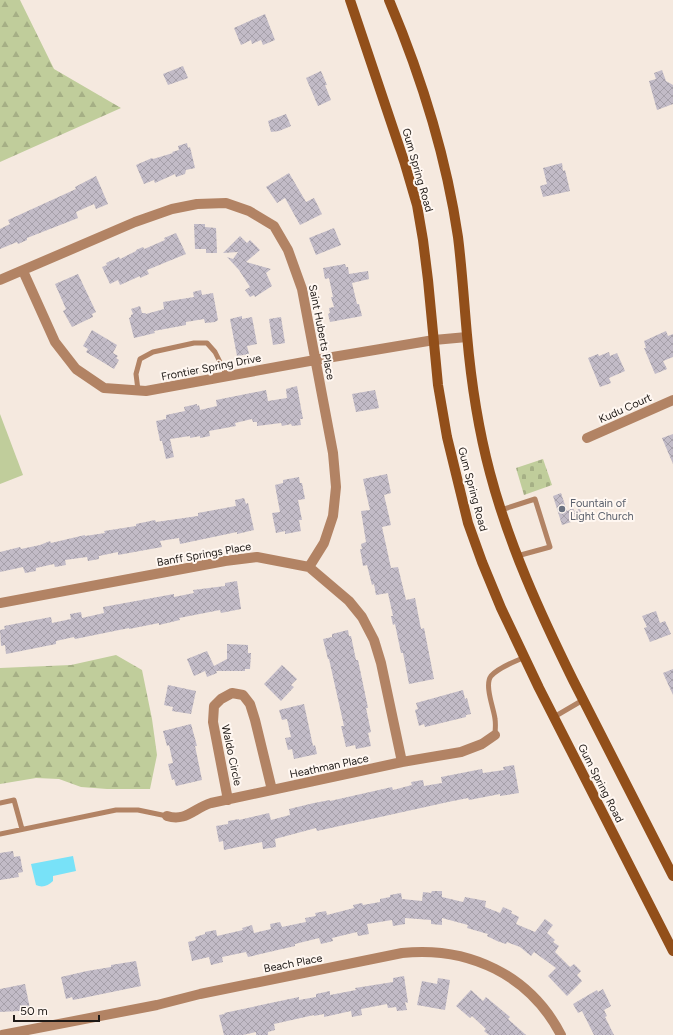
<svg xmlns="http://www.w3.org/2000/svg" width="673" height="1035" viewBox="0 0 673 1035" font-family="Figtree,sans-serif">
  <defs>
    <pattern id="forest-firs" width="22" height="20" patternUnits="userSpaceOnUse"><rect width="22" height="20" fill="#c0cd9b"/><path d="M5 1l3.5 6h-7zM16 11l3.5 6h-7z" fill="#a5af85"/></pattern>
    <pattern id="cemetery-stones" width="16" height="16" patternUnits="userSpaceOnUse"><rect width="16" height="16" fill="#c0cd9b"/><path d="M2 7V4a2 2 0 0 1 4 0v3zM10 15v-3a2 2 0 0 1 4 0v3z" fill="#a5af85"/></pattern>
    <pattern id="building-cross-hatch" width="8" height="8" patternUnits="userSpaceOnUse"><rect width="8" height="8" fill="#c2bbc7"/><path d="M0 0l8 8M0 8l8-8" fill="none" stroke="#a6a0aa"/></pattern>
  </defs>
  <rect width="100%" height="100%" fill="#f5e9df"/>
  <path fill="url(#forest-firs)" d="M0 0H20L54 69 121 108 0 162Z
    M116 655 142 670 152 719 157 755 150 789H107L81 787 59 779 36 778 0 784V668L71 665Z"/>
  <path fill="url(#cemetery-stones)" d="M543 459 552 485 524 495 516 468Z"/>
  <path fill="#c0cd9b" d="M0 414 23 475 0 484Z"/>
  <path fill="#78e2f8" d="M73 856 76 871 53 876V881C48 886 42 888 36 885L31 864Z"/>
  <path fill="url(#building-cross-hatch)" d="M265 14 275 40 263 45 261 40 252 44 251 40 241 45 234 28Z
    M183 66 188 78 168 85 163 74Z
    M662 70 666 81 673 85V104L657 110 649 81 656 79 654 73Z
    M321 71 327 85H325L331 100 318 106 306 78Z
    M286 114 291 126 279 131 271 132 268 121Z
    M187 143 188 148 190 147 195 168 186 170 185 174 176 177 175 174 155 183 154 180 144 184 136 165 152 158 153 159 173 153 172 152 179 150 178 146Z
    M562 163 563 171 565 170 570 191 543 197 540 186 547 184 543 168Z
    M289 173 306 202 314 198 322 214 300 225 285 198 277 203 266 187Z
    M96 176 108 204 96 209 94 204 76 212 78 218 27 238V240L18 244 17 242 0 249V229L10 224 8 220 76 189 75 187Z
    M194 224H205V227L216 228 217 253H206V249H195Z
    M334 228 341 245 316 255 309 238Z
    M176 233 186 254 147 270 149 274 140 278V276L120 285 118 280 110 284 102 267 107 265 106 263 119 257 120 259 136 251V250L143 247 144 249 149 247 165 240 164 238Z
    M240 236 247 243 250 240 260 250 246 262 271 269 266 273 272 286 255 297 254 295 250 297 245 290 250 287 239 270 227 257 233 259 238 252 223 253Z
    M345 264 346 267H348L349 274 368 271 369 279 352 283 357 304H359L362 316 330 322 328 314 330 313 329 308 334 307 331 297H333L329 278 325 279 323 268Z
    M78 274 96 312 92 314 93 317 72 327 63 311 66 309 55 284Z
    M201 290 202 295 213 293 218 320 215 322 205 323 204 319 186 322V325L154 331 155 333 134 338 129 318 131 317V315L133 314 131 309 140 306 142 313H145L146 314 164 309 163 302 194 297 193 292Z
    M242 316V319L252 317 257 344 247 346 249 354 237 356 230 319Z
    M281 317 285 343 273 345 269 319Z
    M92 330 117 345 113 353 118 356 116 358 119 360 114 369 86 352 88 349 83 346Z
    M666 331 668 336 673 334V357L663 361 667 369 655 374 644 348H646L644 341Z
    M609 352 610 356 617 353 625 371 609 378 611 383 600 387 588 358 598 354 599 356Z
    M297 386 303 419H300L301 425 292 426 291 424 282 426 281 423 257 426V422H253L252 419 235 423 236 426 209 431 210 436 200 438V436L190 438V436L170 439 174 457 166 459 162 441H160L156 421 166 419V415L185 411 184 407 197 404V406L199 405 200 410 217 406 216 400 266 390 268 401 287 398 286 389Z
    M375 390 379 408 356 412 352 394Z
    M673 434V464L662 438Z
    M387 474 391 493 384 495 391 525 382 527 391 568 398 567 406 600 415 598 421 629 424 628 434 679 409 684 403 653H401L395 624 393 625 391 616H393L388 593 376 595 374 584 372 585 367 565 363 566 361 554 360 549H362L361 544 366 542 361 511 370 510 363 479Z
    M299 477 300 483H302L305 499 298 500 302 520H299L301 531 285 534V531L276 533 272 513 280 512 275 485 283 483V480Z
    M561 493 567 511 573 508 574 511 580 509 583 518 562 525 553 496Z
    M244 498 246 504 248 503 254 530 237 534V532L180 544 179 538 160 541 162 547 118 555V552L99 556V559L88 561 87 557 65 560 66 565 55 567 54 564 36 568V571L25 573 23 567 0 572V552L20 547 21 549 40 545 50 541 51 543 85 535V536L105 533 104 531 136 526V524L155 520 156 522 198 516V513L236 506 235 500Z
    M237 581 241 609 221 613 220 610 179 618 180 620 159 625V623L129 629V628L75 639 74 637 56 641V644L6 654 5 645 1 646 0 630 5 629 4 626 51 617 52 623 71 619 70 614 81 612 82 618 104 613 103 607 174 594V597L194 593 193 590 225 586V583Z
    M656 611 660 623 665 621 671 634 650 642 644 628 647 627 642 616Z
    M348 630 349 636H351L356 660H358L368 708H366L371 732 368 733 371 746 356 749 355 745 346 747 341 726H344L329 659H328L323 639 332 637V634Z
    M227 644 248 645V653H251L250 669H245V671H216L217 673 207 677 205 671 194 676 187 659 207 651 214 666 227 659Z
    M282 665 297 679 291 685 294 687 281 701 264 684Z
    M673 669V695L663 673Z
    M168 685 196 691 191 714 172 711 173 707 164 705Z
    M463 690 465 699 467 698 471 714 466 715V717L425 727 424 724 419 726 415 710 418 709 416 703Z
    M304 704 313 746 315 745 317 754 294 759 292 749 288 750 285 738 291 737 287 719 282 720 279 710Z
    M191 724 197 746H195L202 780 176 786 174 779 172 780 168 764 173 763 169 745 167 746 163 731Z
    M514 765 519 793 500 796V794L469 800 468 798 448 802 317 831 316 828 275 839 276 847 263 849 262 842 224 850 223 841 219 842 216 826 228 824V821L239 819V820L269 813 271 820 290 815 289 809 314 803 330 800V801L392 787 393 790 412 785 411 782 423 780 424 786 442 783 441 777 482 769 483 773 504 770 503 767Z
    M13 851 14 857 20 856 23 872 18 873 19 877 0 880V853Z
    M432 891H442V897L463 902 465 897 486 901 485 907 500 913 503 907 512 911 511 913 519 917 516 924 535 932 545 919 553 925 547 933 555 940 553 942 559 946 555 952 570 967 574 964 581 971 577 975 582 981 567 996 548 976 556 968 534 952 531 956 520 947 507 942 506 944 497 941 487 936 488 934 467 928 468 925 442 918V925L431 924V920L405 918V924L393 926 392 920 367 924 369 934 358 936 357 932 332 938 333 941 321 944 319 938 295 944V946L248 957 246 952 222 957 223 962 211 965 209 957 192 961 188 942 196 940 195 937 205 934V932L216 930 217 936 243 930 242 928 252 925 254 933 271 929 270 924 280 922 282 927 306 922 305 918 316 916 315 913 326 911 327 915 354 908 353 905 362 903 363 905 380 902V899L390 897V895L401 893 402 899 422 901 423 892 431 893Z
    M136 961 141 986 73 1000 72 997 66 999 61 977 87 971 111 967V965Z
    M404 976 408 1003 405 1002 407 1010 397 1011 396 1007 388 1008 387 1004 361 1009 362 1015 352 1017 351 1011 324 1017V1014L314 1016V1015L274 1024 275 1030 268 1032V1035H256V1032L243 1035H224L219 1015 225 1014 224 1013 299 997V1000L316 997V994L330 991V995L356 990 355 988 393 982V978Z
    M438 978 450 980 445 1010 417 1005 422 981 437 984Z
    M25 984 30 1009 19 1011 0 1012V989Z
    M603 989 611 1006 604 1010 607 1016 605 1017 614 1035H594L582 1011 578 1013 573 1004 597 990 598 992Z
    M471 990 483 1001 486 997 510 1017 508 1019 526 1035H489L484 1031 486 1029 472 1016 470 1018 456 1006Z"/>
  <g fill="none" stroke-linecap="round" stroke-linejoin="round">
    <path stroke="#b28364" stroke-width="5" d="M138 390 136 374 140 359 153 352 194 343H207L215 352 227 376
      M501 510 535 499 550 547 517 556
      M554 717 583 700
      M495 735C495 730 496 725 495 719 494 709 484 685 491 676 499 667 514 662 525 657
      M0 803 14 800 22 829
      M0 834 116 810H138L167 816"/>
    <path stroke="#b28364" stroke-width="10" d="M23 271 55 342 76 369 104 388 146 391 315 360 434 340 467 337
      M0 280 135 222 172 209 197 204 226 203 249 211 274 226 288 250 302 289 333 453 336 487 333 516 324 543 309 567
      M587 438 673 400
      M0 603 225 561 257 557 309 567 349 601 362 617 374 640 381 663 402 762
      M228 800 213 722 214 706 221 699 232 693 243 695 250 704 255 720 272 790
      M167 816C186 822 194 808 211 803L402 762 461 752 482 744 495 735
      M2 1035 157 1005 200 994 402 953C469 946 530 975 561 1035"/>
    <path stroke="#924f1a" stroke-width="10" d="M350 0 405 164 417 205 423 240 428 280 438 385 447 437 468 523 482 562 501 608 539 688 673 951
      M389 0C421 76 446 155 458 237 462 269 464 302 467 335 471 381 478 428 490 473 509 545 540 613 573 680 606 746 640 811 673 876"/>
  </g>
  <circle fill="#6b7280" stroke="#fff7f1" stroke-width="1.5" cx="562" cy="509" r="4"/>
  <g text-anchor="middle" stroke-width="4" stroke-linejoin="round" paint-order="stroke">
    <g font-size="11" fill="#1e1916" stroke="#fff7f1">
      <text transform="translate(418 170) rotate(74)" y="4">Gum Spring Road</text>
      <text transform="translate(322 332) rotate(79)" y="4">Saint Huberts Place</text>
      <text transform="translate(211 367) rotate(-11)" y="4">Frontier Spring Drive</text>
      <text transform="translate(625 408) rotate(-24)" y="4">Kudu Court</text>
      <text transform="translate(473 489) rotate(75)" y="4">Gum Spring Road</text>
      <text transform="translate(204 554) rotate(-10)" y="4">Banff Springs Place</text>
      <text transform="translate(232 755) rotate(78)" y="4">Waldo Circle</text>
      <text transform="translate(329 766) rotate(-12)" y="4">Heathman Place</text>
      <text transform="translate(601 783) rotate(63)" y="4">Gum Spring Road</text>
      <text transform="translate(293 963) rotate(-11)" y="4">Beach Place</text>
    </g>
    <g font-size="11" fill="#5b616d" stroke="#fff7f1" text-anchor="start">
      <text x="570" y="507">Fountain of<tspan x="570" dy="13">Light Church</tspan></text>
    </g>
  </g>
  <path d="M14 1015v6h85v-6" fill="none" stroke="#1e1916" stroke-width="2"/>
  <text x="20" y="1015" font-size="12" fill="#1e1916" stroke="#fff7f1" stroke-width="3" paint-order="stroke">50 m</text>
</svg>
